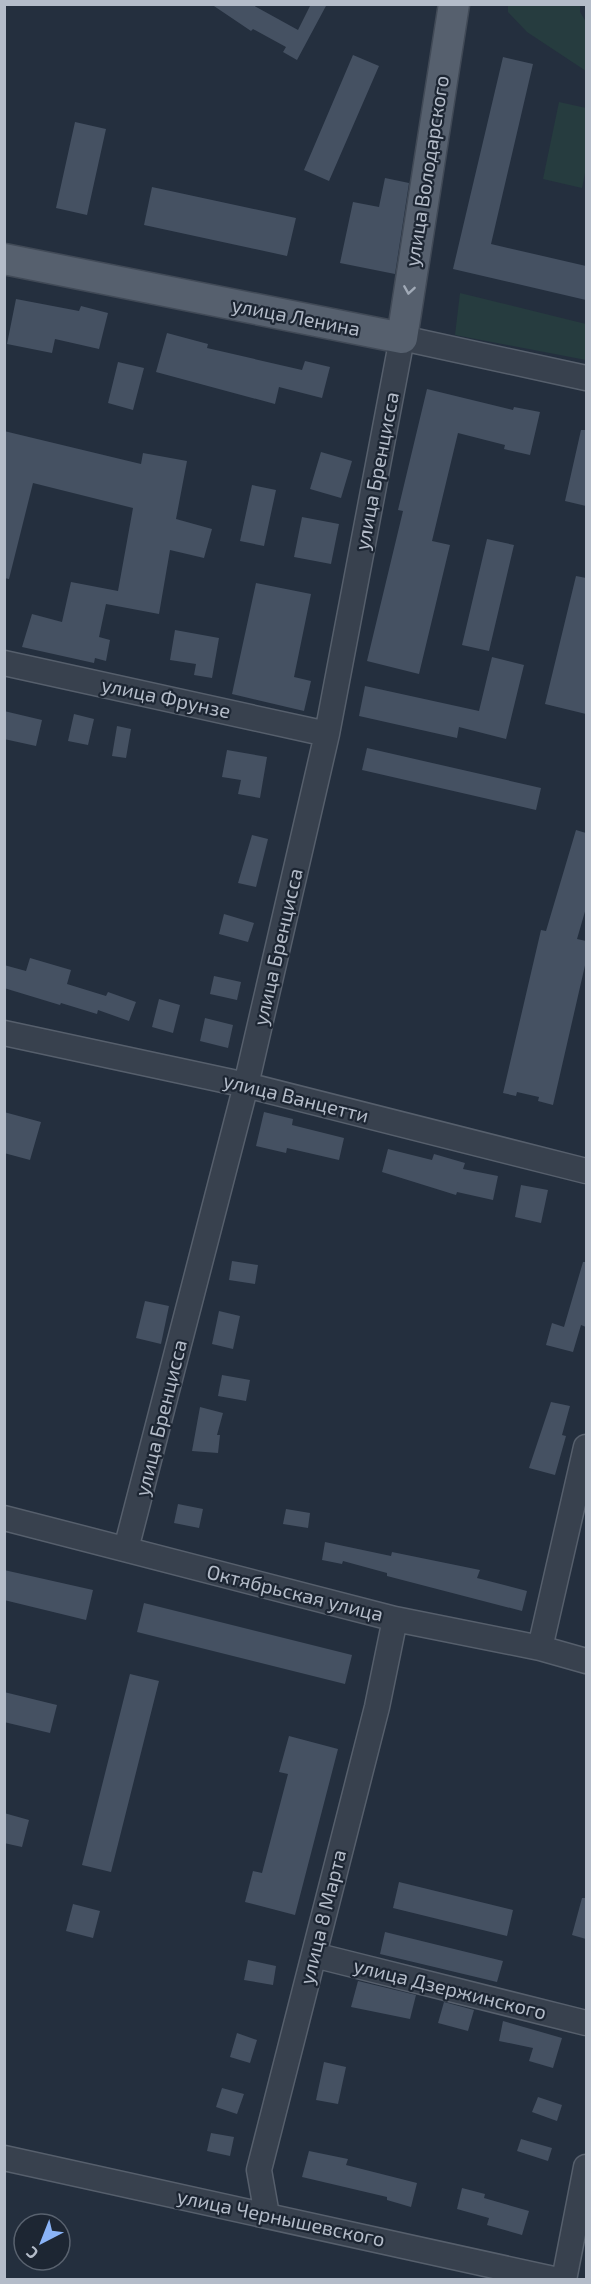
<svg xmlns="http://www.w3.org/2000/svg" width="591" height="2284" viewBox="0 0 591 2284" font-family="'Exo 2',sans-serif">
  <rect width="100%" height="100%" fill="#242f3e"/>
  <path fill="#263c3f" d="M508 5H580V12L586 22V71L527 32 508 12Z
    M559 102 586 108V168L582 188 543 179Z
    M460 293 586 324V360L455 335Z"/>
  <path fill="#455162" d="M211 4H251L298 30 311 4H327L297 60 283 52 286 47 253 29 251 31Z
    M353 55 379 66 329 181 304 170Z
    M503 57 533 64 491 244 586 266V300L453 269Z
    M75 122 106 129 87 215 56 208Z
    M385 178 409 183 395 274 340 263 353 202 379 207Z
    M152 187 296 218 287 256 144 225Z
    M16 299 79 311 81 306 108 313 99 349 55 339 52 353 7 344Z
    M167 333 208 344 207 348 302 370 305 361 330 367 322 398 279 387 275 404 156 372Z
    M118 362 144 368 133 410 108 403Z
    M427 389 513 410 514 407 540 412 530 455 504 449 505 445 458 433 432 541 450 545 419 674 367 661 403 511 398 510Z
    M581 430H586V506L565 501Z
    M4 431 141 464 143 453 187 461 176 519 212 529 204 558 170 550 159 614 106 604 99 637 110 640 106 661 95 658 94 663 22 647 32 614 62 622 71 582 118 591 133 508 33 483 9 579 4 578Z
    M321 452 352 461 341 498 310 489Z
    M252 485 276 490 264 546 240 541Z
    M302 517 339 524 331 564 294 557Z
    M487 539 514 545 489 651 462 645Z
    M576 576 586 578V714L545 704Z
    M256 583 311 594 294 677 311 681 304 711 232 694Z
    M175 630 219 638 212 678 194 675 196 664 170 660Z
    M492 657 524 665 506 739 459 727 457 738 359 716 365 686 479 711Z
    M4 711 42 720 36 746 4 739Z
    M74 714 94 719 88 745 68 741Z
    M117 726 131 729 126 758 112 756Z
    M367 748 541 788 536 810 362 770Z
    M227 750 267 757 260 798 238 794 241 780 222 777Z
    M576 830 586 833V908L577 939 586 941V961L553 1105 538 1101 539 1097 517 1092 516 1096 503 1093 541 930 546 931Z
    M252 835 268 839 256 887 238 883Z
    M224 914 254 923 248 942 219 934Z
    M30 958 71 970 67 984 106 996 108 992 136 1002 129 1021 98 1010 97 1014 61 1003 60 1005 4 988V965L26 971Z
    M214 976 241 982 237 1000 210 994Z
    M159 999 180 1005 173 1033 152 1027Z
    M205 1018 233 1025 228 1048 200 1041Z
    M4 1112 41 1122 30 1160 4 1153Z
    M264 1112 293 1119 292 1125 344 1138 339 1160 287 1148 286 1153 256 1146Z
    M388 1149 432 1160 434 1154 465 1163 463 1169 498 1176 493 1200 457 1192 456 1195 382 1172Z
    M521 1185 548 1190 541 1223 515 1217Z
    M232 1261 258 1265 255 1284 229 1280Z
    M583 1262H586V1327L581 1325 573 1352 546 1345 552 1323 564 1327Z
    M145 1301 169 1306 161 1344 136 1338Z
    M219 1311 240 1316 233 1349 212 1344Z
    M222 1375 250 1380 246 1401 218 1396Z
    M551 1402 570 1406 562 1435 566 1436 555 1475 529 1468Z
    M200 1407 223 1413 217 1435H220L218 1453 192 1451Z
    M178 1504 203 1509 199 1528 174 1523Z
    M286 1509 310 1513 308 1528 283 1524Z
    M325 1542 391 1556 392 1552 480 1570 477 1578 527 1591 522 1611 387 1576V1573L343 1561 342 1564 322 1560Z
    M4 1570 93 1590 86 1620 4 1600Z
    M144 1603 352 1655 345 1684 137 1632Z
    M130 1674 159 1681 111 1872 82 1865Z
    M4 1692 57 1705 50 1733 4 1722Z
    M289 1736 338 1749 295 1915 245 1902 253 1871 262 1873 288 1774 279 1772Z
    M4 1813 29 1820 22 1847 4 1843Z
    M399 1882 513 1910 507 1936 393 1908Z
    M582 1898H586V1939L572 1935Z
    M73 1904 100 1911 93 1938 66 1931Z
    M385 1932 503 1961 497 1982 380 1954Z
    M248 1960 276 1966 273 1985 244 1980Z
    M358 1981 416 1995 410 2019 351 2007Z
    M444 2002 474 2010 468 2031 438 2023Z
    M503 2021 562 2038 553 2068 529 2061 533 2048 499 2041Z
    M237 2033 257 2040 250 2063 230 2057Z
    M324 2062 346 2067 338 2104 316 2100Z
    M222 2088 244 2094 237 2114 216 2107Z
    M538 2097 562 2105 557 2121 532 2112Z
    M211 2133 234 2137 230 2156 207 2151Z
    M521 2139 552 2148 548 2161 517 2151Z
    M309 2151 348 2159 346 2165 417 2183 411 2207 387 2200V2197L302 2177Z
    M462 2188 485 2194 484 2198 529 2211 522 2235 487 2225 489 2218 457 2209Z"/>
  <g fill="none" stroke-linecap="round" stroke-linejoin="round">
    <defs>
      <path id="minor" d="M4 663 327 734
        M4 1033 246 1085 586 1171
        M4 1518 395 1619 540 1648 586 1661
        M126 1549 246 1085 327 734 402 338 586 378
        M540 1648 586 1447
        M314 1955 586 2023
        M4 2158 558 2280
        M267 2215 259 2170 377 1707 395 1619
        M564 2280 586 2167"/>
      <path id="major" d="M4 259 402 338 454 4"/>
    </defs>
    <use href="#minor" stroke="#565f6c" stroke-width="27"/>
    <use href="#major" stroke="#414a57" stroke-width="33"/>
    <use href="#minor" stroke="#38414e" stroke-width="24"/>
    <use href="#major" stroke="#56606e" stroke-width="30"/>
  </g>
  <defs><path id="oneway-chevron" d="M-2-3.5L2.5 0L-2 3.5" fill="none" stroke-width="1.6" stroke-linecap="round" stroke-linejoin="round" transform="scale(1.5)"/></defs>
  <use stroke="#a1aab7" href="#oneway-chevron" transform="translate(409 290) rotate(99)"/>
  <g text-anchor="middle" stroke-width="4.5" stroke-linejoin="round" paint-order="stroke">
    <g font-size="20" fill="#b4bcc9" stroke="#1d2633">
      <text transform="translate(427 171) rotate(-81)" y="7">улица Володарского</text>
      <text transform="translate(296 317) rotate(11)" y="7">улица Ленина</text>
      <text transform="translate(377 471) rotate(-79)" y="7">улица Бренцисса</text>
      <text transform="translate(166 698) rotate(12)" y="7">улица Фрунзе</text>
      <text transform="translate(278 947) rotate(-77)" y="7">улица Бренцисса</text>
      <text transform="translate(296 1098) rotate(14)" y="7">улица Ванцетти</text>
      <text transform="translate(161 1418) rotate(-76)" y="7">улица Бренцисса</text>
      <text transform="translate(295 1593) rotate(14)" y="7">Октябрьская улица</text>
      <text transform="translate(323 1917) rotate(-76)" y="7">улица 8 Марта</text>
      <text transform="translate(450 1989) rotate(14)" y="7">улица Дзержинского</text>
      <text transform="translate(281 2218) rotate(12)" y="7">улица Чернышевского</text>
    </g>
  </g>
  <rect width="591" height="2284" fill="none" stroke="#b4bcc9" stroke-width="12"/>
  <g transform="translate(42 2242) rotate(222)"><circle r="28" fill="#1d2633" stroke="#59626f" stroke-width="1.5"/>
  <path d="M0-4.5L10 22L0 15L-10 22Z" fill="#8ab4f8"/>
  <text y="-9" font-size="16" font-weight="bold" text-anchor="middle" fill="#b4bcc9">С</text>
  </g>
</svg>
